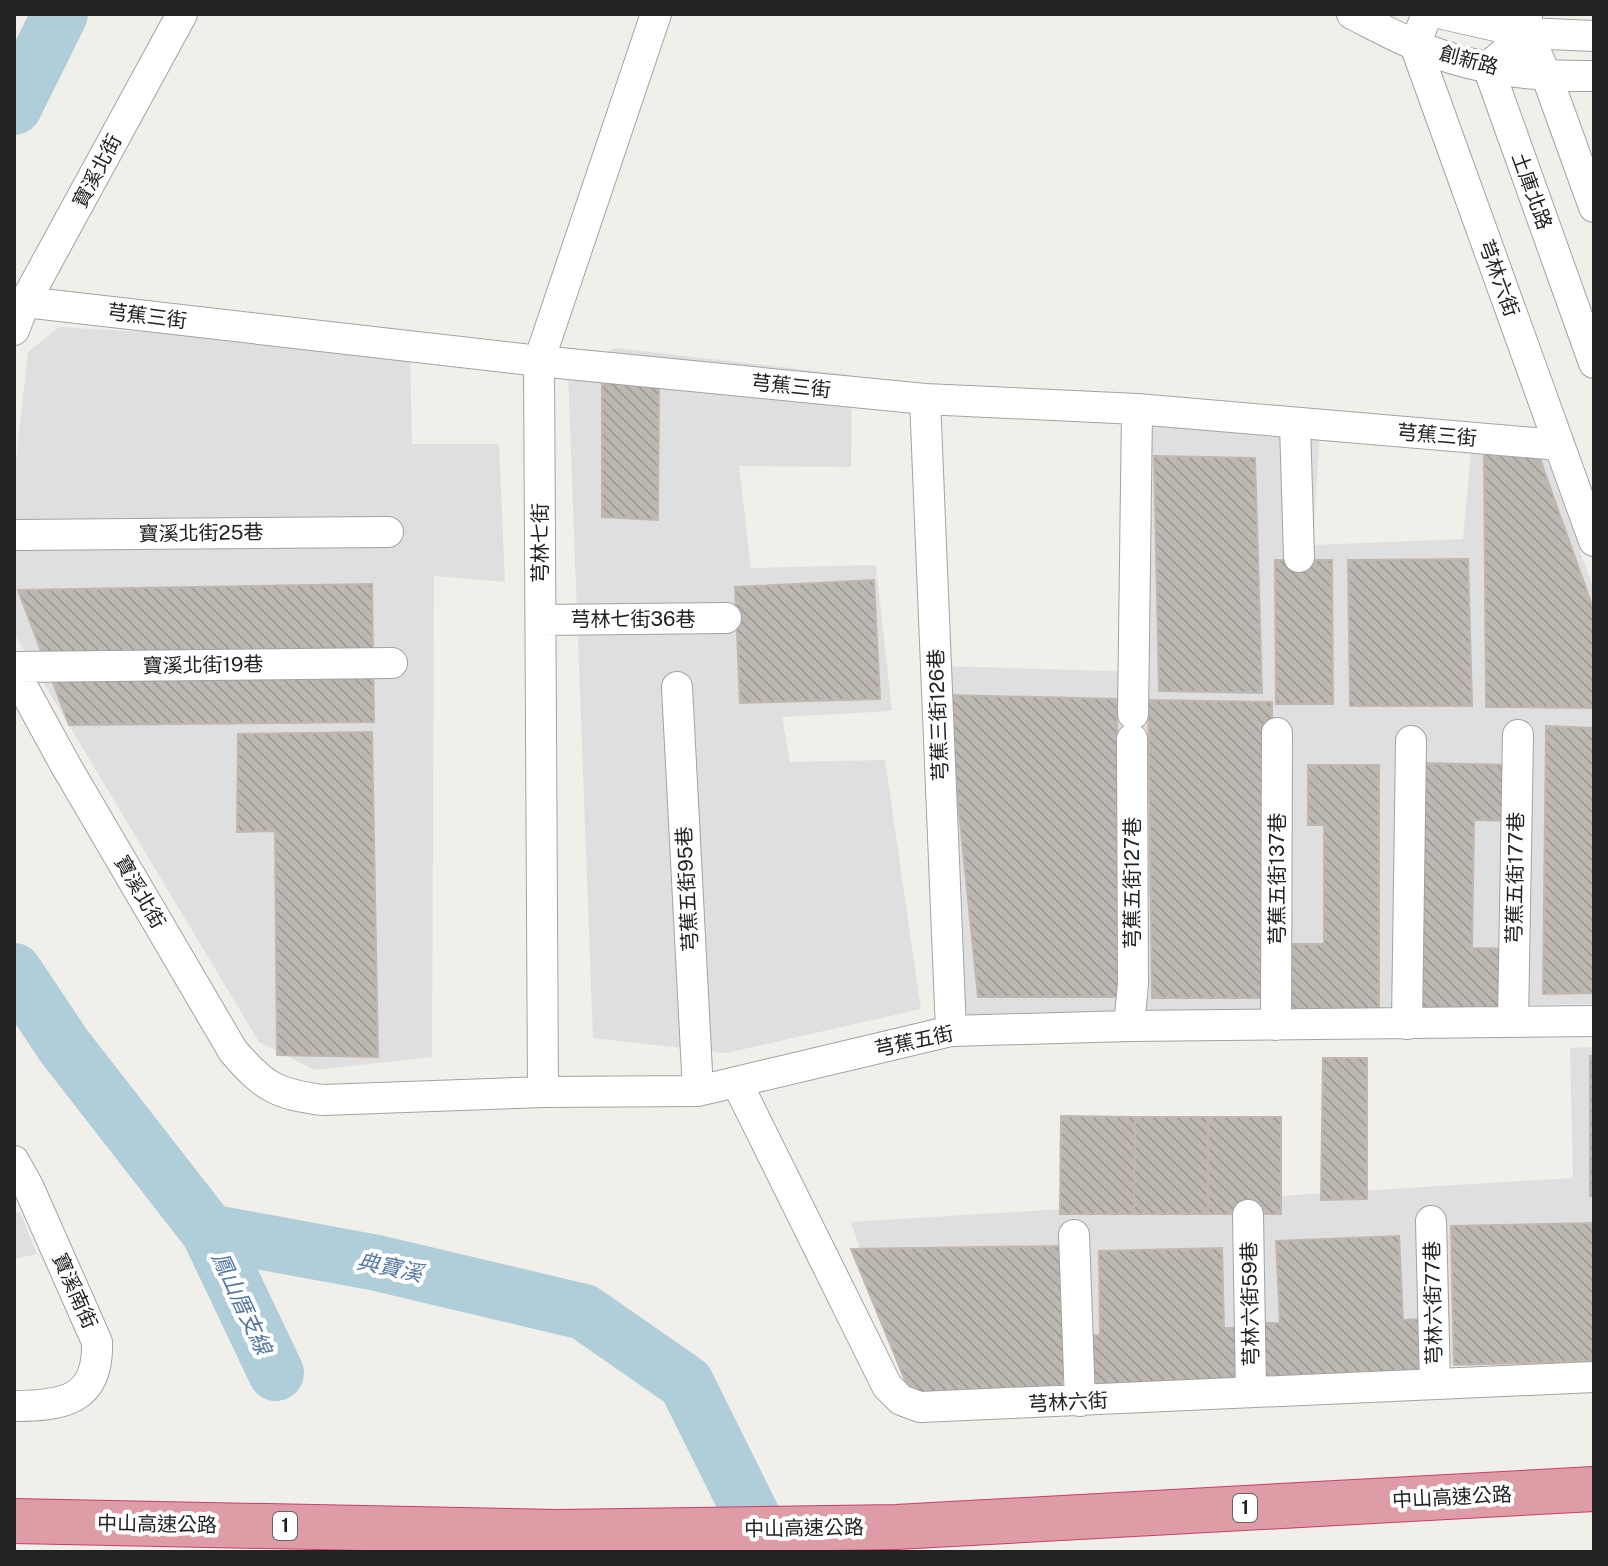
<svg xmlns="http://www.w3.org/2000/svg" width="1608" height="1566" viewBox="0 0 1608 1566" font-family="'Public Sans','Noto Sans TC',sans-serif">
  <defs>
    <pattern id="building-back-hatch" width="6" height="6" patternUnits="userSpaceOnUse" patternTransform="scale(2)"><rect width="6" height="6" fill="#beb8b3"/><path d="M-1 5l2 2M0 0l6 6M5-1l2 2" fill="none" stroke="#a39e9a"/></pattern>
  </defs>
  <rect width="100%" height="100%" fill="#f1efea"/>
  <path fill="#e0dfdf" d="M59 327 410 348 412 444H499L505 582 434 576 432 1057 315 1070 259 1042 16 637 14 478 28 352Z
    M615 348 852 375 851 467 739 466 751 568 876 565 892 711 782 717 790 762 885 760 921 1009 726 1053 593 1038 568 373Z
    M1144 412H1321L1313 545 1463 539 1472 442 1540 438 1594 590V1004L964 1015 939 666 1140 672Z
    M1594 1047V1360L935 1384 901 1375 851 1222 1573 1178 1570 1048Z
    M20 1212 37 1254 14 1259V1213Z"/>
  <g fill="none" stroke-linecap="round" stroke-linejoin="round">
    <path stroke="#b0ced9" stroke-width="56" d="M14 107 60 14
      M14 971 64 1046 209 1232 377 1263 584 1312 686 1383 770 1552
      M209 1232 276 1373"/>
  </g>
  <path fill="url(#building-back-hatch)" stroke="#c1b7ae" stroke-width="2" d="M602 382H659L658 520 602 517Z
    M1484 451 1539 456 1594 611V708L1486 707Z
    M1154 456 1255 458 1262 693 1159 691Z
    M1468 559 1472 706H1350L1348 560Z
    M1275 560H1332L1333 704H1276Z
    M874 580 880 699 740 703 735 587Z
    M372 584 374 722 69 725 18 590Z
    M947 695 1117 699 1118 997H978Z
    M1148 700 1272 702 1273 998H1152Z
    M1546 726 1594 728V993L1543 994Z
    M372 732 378 1057 277 1055 275 831 237 832 238 734Z
    M1420 763 1515 765 1514 821 1474 820 1472 948 1513 949 1512 1014 1415 1013Z
    M1308 765H1379V1014L1282 1013V944H1324V825H1308Z
    M1590 1056H1594V1196H1590Z
    M1323 1058H1367V1199L1321 1200Z
    M1061 1116 1135 1117 1134 1214H1060Z
    M1135 1117H1208V1214H1134Z
    M1208 1117H1281V1214H1208Z
    M1594 1223V1361L1454 1365 1451 1226Z
    M1399 1236 1403 1320 1422 1319 1424 1372 1265 1379 1263 1323H1280L1276 1241Z
    M1061 1246 1062 1328 1076 1327 1078 1379 1062 1378V1399L932 1400 909 1390 851 1249Z
    M1222 1248 1224 1328H1237L1238 1387 1081 1391 1080 1336 1100 1335 1099 1251Z"/>
  <g fill="none" stroke-linecap="round" stroke-linejoin="round">
    <defs>
      <path id="minor" d="M1352 14C1372 24 1392 35 1413 44 1469 69 1533 77 1594 76
        M1427 14 1415 45 1594 541
        M1443 14 1527 33 1594 36
        M1527 14V33L1547 77 1594 207
        M1527 33 1488 67 1594 363
        M25 302 539 361 925 399 1137 409 1559 445
        M14 330 25 302 182 14
        M925 399 951 1031
        M1295 424 1299 557
        M14 535 388 532
        M541 620 726 618
        M14 667 392 663
        M14 671 66 766 233 1051C264 1087 276 1094 323 1100L543 1092 698 1091 951 1031 1129 1026 1594 1021
        M677 687 698 1091
        M1133 714 1137 409
        M1513 1022 1518 735
        M1407 1024 1411 741
        M1276 1025 1277 733
        M1129 1026 1133 984 1132 739
        M737 1083 887 1386 901 1400 920 1407 1594 1377
        M543 1092 539 361 656 14
        M14 1161 28 1186 97 1342C99 1400 64 1406 14 1406
        M1248 1215 1251 1392
        M1431 1221 1435 1384
        M1074 1235 1080 1401"/>
      <path id="highway" d="M14 1521 557 1532 896 1527 1594 1489"/>
    </defs>
    <use href="#minor" stroke="#a3a3a3" stroke-width="32"/>
    <use href="#highway" stroke="#c73f69" stroke-width="46"/>
    <use href="#minor" stroke="#fff" stroke-width="30"/>
    <use href="#highway" stroke="#de9ca6" stroke-width="44"/>
  </g>
  <g text-anchor="middle" stroke-width="8" stroke-linejoin="round" paint-order="stroke">
    <g fill="#fff" stroke="#646464" stroke-width="2">
      <rect x="1233" y="1494" width="24" height="28" rx="6"/>
      <rect x="273" y="1512" width="24" height="28" rx="6"/>
    </g>
    <g font-size="18" font-weight="bold" fill="#222">
      <text x="1245" y="1514">1</text>
      <text x="285" y="1532">1</text>
    </g>
    <g font-size="20" fill="#222" stroke="#fff">
      <text transform="translate(1469 60) rotate(15)" y="7">創新路</text>
      <text transform="translate(97 171) rotate(-62)" y="7">寶溪北街</text>
      <text transform="translate(1532 191) rotate(70)" y="7">土庫北路</text>
      <text transform="translate(1499 278) rotate(70)" y="7">芎林六街</text>
      <text transform="translate(147 316) rotate(7)" y="7">芎蕉三街</text>
      <text transform="translate(791 386) rotate(6)" y="7">芎蕉三街</text>
      <text transform="translate(1437 435) rotate(5)" y="7">芎蕉三街</text>
      <text transform="translate(201 533) rotate(-1)" y="7">寶溪北街25巷</text>
      <text transform="translate(540 543) rotate(-90)" y="7">芎林七街</text>
      <text x="633" y="626">芎林七街36巷</text>
      <text transform="translate(203 665) rotate(-1)" y="7">寶溪北街19巷</text>
      <text transform="translate(938 715) rotate(-92)" y="7">芎蕉三街126巷</text>
      <text transform="translate(1515 878) rotate(-89)" y="7">芎蕉五街177巷</text>
      <text transform="translate(1277 879) rotate(-90)" y="7">芎蕉五街137巷</text>
      <text transform="translate(1132 883) rotate(-90)" y="7">芎蕉五街127巷</text>
      <text transform="translate(687 889) rotate(-93)" y="7">芎蕉五街95巷</text>
      <text transform="translate(140 892) rotate(60)" y="7">寶溪北街</text>
      <text transform="translate(914 1041) rotate(-12)" y="7">芎蕉五街</text>
      <text transform="translate(75 1291) rotate(66)" y="7">寶溪南街</text>
      <text transform="translate(1433 1303) rotate(-91)" y="7">芎林六街77巷</text>
      <text transform="translate(1250 1304) rotate(-91)" y="7">芎林六街59巷</text>
      <text transform="translate(1068 1402) rotate(-3)" y="7">芎林六街</text>
      <text transform="translate(1452 1497) rotate(-3)" y="7">中山高速公路</text>
      <text transform="translate(157 1524) rotate(1)" y="7">中山高速公路</text>
      <text transform="translate(804 1528) rotate(-1)" y="7">中山高速公路</text>
    </g>
    <g font-size="22" font-style="italic" fill="#5578a0" stroke="#fff">
      <text transform="translate(390 1267) rotate(12)" y="8">典寶溪</text>
      <text transform="translate(242 1303) rotate(65)" y="8">鳳山厝支線</text>
    </g>
  </g>
  <rect width="1608" height="1566" fill="none" stroke="#222222" stroke-width="32"/>
</svg>
